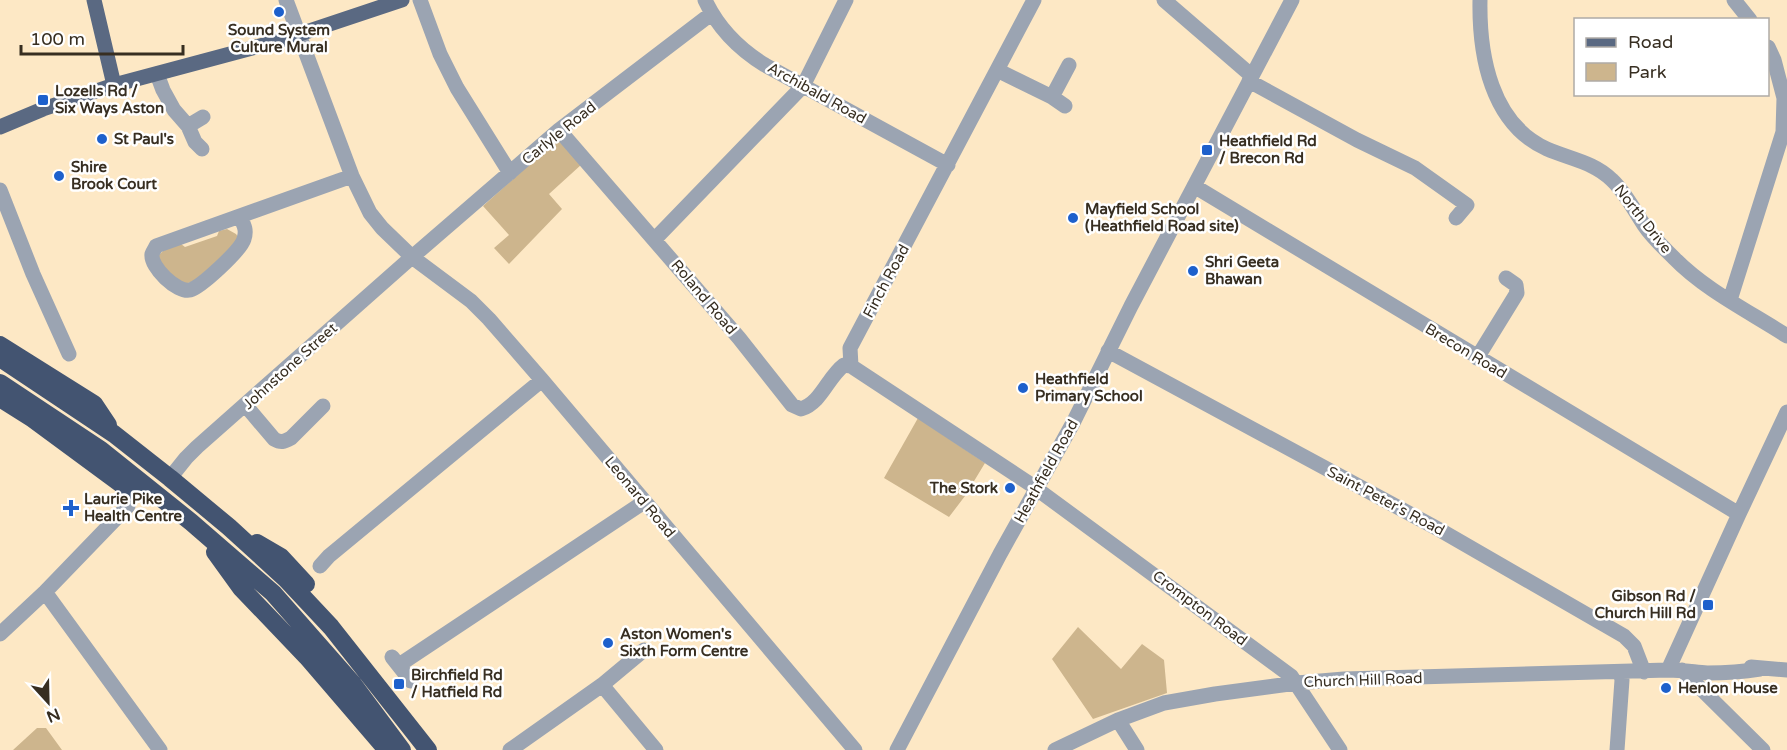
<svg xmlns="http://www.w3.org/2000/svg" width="1787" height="750" viewBox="0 0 1787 750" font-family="'Varela Round',sans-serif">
  <rect width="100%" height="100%" fill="#fde8c5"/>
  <path fill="#cdb58d" d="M560 137 582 164 549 194 562 209 509 264 494 248 509 235 483 206Z
    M227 229 236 234 238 237 237 245 194 281 185 284 176 283 157 259C161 249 171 247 181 244L185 247 217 236 219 231Z
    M918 418 985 463 965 496 949 517 884 478Z
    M1078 627 1121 669 1142 644 1164 660 1167 693 1093 719 1052 659Z
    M37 728H46L62 750H13Z"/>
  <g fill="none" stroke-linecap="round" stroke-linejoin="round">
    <path stroke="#9ba4b2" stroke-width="15" d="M286 0 352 176 370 213 382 228 412 257 471 301 489 319 542 380 855 750
      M420 0 440 54 457 88 510 173
      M705 0C718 28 739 49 765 65L948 165
      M1164 0 1252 76
      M1480 0C1479 55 1491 124 1547 149 1570 159 1594 162 1612 180 1625 192 1634 210 1644 225 1652 237 1664 248 1674 258 1705 290 1750 312 1787 336
      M1734 0 1750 20
      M997 70 1052 97 1065 106
      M157 74 163 90 174 110 188 126 195 142 202 149
      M1249 81 1357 140 1415 168 1467 205 1456 218
      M1052 97 1069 65
      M188 126 203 117
      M559 130 739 338 792 405 801 409C822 402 827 378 844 365L851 366 1030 484 1291 676 1340 750
      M1194 186 1739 514
      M0 190 33 274 69 354
      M240 217C244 225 247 230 244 239 241 250 201 287 190 290 177 293 150 267 152 254 153 251 155 249 156 246L352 176
      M655 239 803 86 846 0
      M1730 300 1783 132 1784 98 1774 60 1768 47
      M1108 351 1440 530 1624 636 1634 646 1644 672
      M1477 358 1517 293 1516 285 1506 278
      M851 366 850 348 1034 0
      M246 406 274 439C281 443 284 442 291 438L323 406
      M170 478 186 458 197 447 412 257 559 130 711 14
      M320 566 329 556 542 380
      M45 592 160 750
      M0 634 45 592 128 506
      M392 657 411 681
      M399 665 644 502
      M1751 667 1787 670
      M1668 670 1739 514 1787 412
      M1682 670 1763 750
      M602 685 656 750
      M1118 720 1137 750
      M510 750 602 685 644 650
      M897 750 1000 554 1073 423 1131 306 1292 0
      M1055 750 1118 720 1164 703 1215 694 1297 683 1344 679 1668 670C1681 670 1694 672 1707 673 1725 673 1742 672 1760 669
      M1617 750 1622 680 1620 672"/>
    <path stroke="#5a6982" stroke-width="15" d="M94 0 114 85
      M0 127 43 109 114 85 282 40 402 0"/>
    <path stroke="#435471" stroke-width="18" d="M0 345 94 404 108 425
      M0 358 114 434 170 478 229 527 286 579 331 627 428 750
      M0 383 101 450 191 522 273 593 353 684 402 750
      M0 398 33 419 128 489 153 497
      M257 543 281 557 306 584
      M215 552 241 588 307 657 387 750"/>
  </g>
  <g fill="#1d60cc" stroke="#fff" stroke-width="2">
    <circle cx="279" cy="12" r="6"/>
    <rect x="37" y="94" width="12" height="12" rx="3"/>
    <circle cx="102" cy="139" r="6"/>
    <rect x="1201" y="144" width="12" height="12" rx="3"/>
    <circle cx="59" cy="176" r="6"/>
    <circle cx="1073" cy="218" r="6"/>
    <circle cx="1193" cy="271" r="6"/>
    <circle cx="1023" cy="388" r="6"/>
    <circle cx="1010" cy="488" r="6"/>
    <path d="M68 499h6v6h6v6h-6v6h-6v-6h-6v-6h6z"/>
    <rect x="1702" y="599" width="12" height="12" rx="3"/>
    <circle cx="608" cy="643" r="6"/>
    <rect x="393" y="678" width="12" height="12" rx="3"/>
    <circle cx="1666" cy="688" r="6"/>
  </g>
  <g text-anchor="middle" stroke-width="5" stroke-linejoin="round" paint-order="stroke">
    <g font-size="15" font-weight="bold" fill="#372e21" stroke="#fff" text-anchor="start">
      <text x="279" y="35" text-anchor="middle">Sound System<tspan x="279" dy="17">Culture Mural</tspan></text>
      <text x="55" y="96">Lozells Rd /<tspan x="55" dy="17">Six Ways Aston</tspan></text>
      <text x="114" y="144">St Paul's</text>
      <text x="1219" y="146">Heathfield Rd<tspan x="1219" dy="17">/ Brecon Rd</tspan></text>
      <text x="71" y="172">Shire<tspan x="71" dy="17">Brook Court</tspan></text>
      <text x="1085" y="214">Mayfield School<tspan x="1085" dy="17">(Heathfield Road site)</tspan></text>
      <text x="1205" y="267">Shri Geeta<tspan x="1205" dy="17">Bhawan</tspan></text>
      <text x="1035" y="384">Heathfield<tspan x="1035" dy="17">Primary School</tspan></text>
      <text x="998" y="493" text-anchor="end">The Stork</text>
      <text x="84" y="504">Laurie Pike<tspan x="84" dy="17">Health Centre</tspan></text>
      <text x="1696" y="601" text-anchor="end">Gibson Rd /<tspan x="1696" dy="17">Church Hill Rd</tspan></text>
      <text x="620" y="639">Aston Women's<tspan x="620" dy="17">Sixth Form Centre</tspan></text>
      <text x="411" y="680">Birchfield Rd<tspan x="411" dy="17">/ Hatfield Rd</tspan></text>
      <text x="1678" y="693">Henlon House</text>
    </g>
    <g font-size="15" fill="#372e21" stroke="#fff">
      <text transform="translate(817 93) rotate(29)" y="5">Archibald Road</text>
      <text transform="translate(559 133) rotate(-39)" y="5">Carlyle Road</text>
      <text transform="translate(1643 219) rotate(52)" y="5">North Drive</text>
      <text transform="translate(886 281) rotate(-62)" y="5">Finch Road</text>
      <text transform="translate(704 297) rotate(50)" y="5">Roland Road</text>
      <text transform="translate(1466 351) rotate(31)" y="5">Brecon Road</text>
      <text transform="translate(290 366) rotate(-42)" y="5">Johnstone Street</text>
      <text transform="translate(1046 471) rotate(-61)" y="5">Heathfield Road</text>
      <text transform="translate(640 497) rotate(50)" y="5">Leonard Road</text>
      <text transform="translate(1386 501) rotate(28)" y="5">Saint Peter's Road</text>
      <text transform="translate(1200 608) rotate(37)" y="5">Crompton Road</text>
      <text transform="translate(1363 680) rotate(-2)" y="5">Church Hill Road</text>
    </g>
  </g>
  <rect x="1574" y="18" width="195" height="78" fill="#ffffff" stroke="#afaba6" stroke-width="1.5"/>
  <rect x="1586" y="38" width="30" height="9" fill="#5a6982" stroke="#afaba6" stroke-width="1.5"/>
  <text x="1628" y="48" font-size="18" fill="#372e21">Road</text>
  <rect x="1586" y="63" width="30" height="18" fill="#cdb58d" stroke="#afaba6" stroke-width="1.5"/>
  <text x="1628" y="78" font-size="18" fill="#372e21">Park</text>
  <g transform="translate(48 702) rotate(158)" stroke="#ffffff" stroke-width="4.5" paint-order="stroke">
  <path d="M0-4.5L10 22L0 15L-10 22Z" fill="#372e21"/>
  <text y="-9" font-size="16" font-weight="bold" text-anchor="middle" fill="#372e21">N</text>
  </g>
  <path d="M21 45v9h162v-9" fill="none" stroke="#372e21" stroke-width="3"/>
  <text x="30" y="45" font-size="18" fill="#372e21" stroke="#ffffff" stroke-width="4.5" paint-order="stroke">100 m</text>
</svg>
